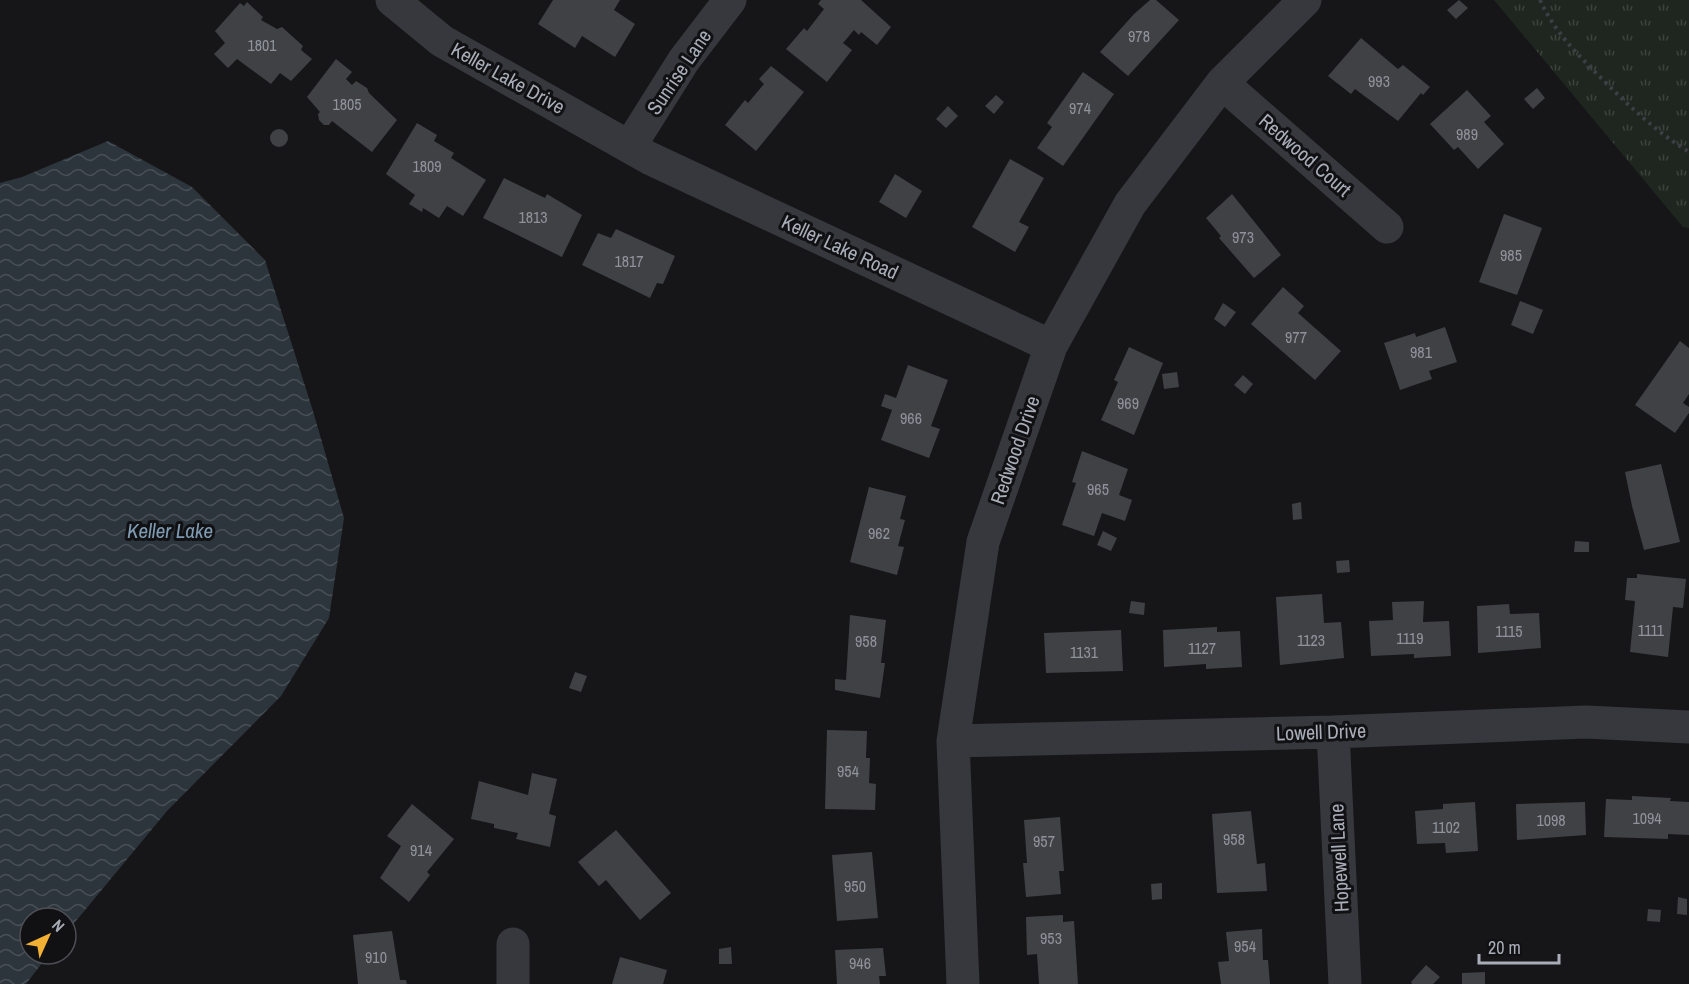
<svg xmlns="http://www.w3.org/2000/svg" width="1689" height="984" viewBox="0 0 1689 984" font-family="'Archivo Narrow',sans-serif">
  <defs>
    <pattern id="park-tufts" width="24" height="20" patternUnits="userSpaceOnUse" patternTransform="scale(1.5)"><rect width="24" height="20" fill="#1e261f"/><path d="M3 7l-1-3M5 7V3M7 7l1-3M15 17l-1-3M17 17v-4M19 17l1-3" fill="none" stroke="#3c433d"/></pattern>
    <pattern id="water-waves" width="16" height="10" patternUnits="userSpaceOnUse" patternTransform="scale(1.5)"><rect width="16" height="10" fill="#2c353c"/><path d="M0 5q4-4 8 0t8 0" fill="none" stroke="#485056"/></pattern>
  </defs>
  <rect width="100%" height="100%" fill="#161618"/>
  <path fill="url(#park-tufts)" d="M1494 0H1689V228L1683 227Z"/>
  <path fill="url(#water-waves)" d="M108 141 192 187 265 260 313 411 344 518 329 618 281 696 167 811 66 933V918H30V954H49L26 984H0V183L22 177Z"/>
  <path fill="#404145" d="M553 0H620L614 10 635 24 615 57 582 36 575 48 538 24Z
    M821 0H861L891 27 877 45 861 32 859 35 854 30 843 43 852 50 827 82 786 49 804 28 807 31 824 9 818 4Z
    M1150 0H1156L1179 20 1128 76 1100 52 1134 14Z
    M1459 0 1468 8 1456 19 1447 10Z
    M247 2 263 17 261 20 277 29 282 27 303 46 301 50 312 59 291 81 280 73 271 84 237 59 228 68 214 54 225 43 215 31 240 3 244 6Z
    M1361 38 1398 69 1403 65 1430 87 1423 95 1421 93 1398 121 1355 89 1351 94 1328 76Z
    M336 59 352 72 346 79 352 85 356 81 367 88 369 93 397 120 372 152 332 121 329 125H324L319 120 318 114 320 112 307 97Z
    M771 66 804 92 756 151 725 125 745 100 748 103 764 84 759 79Z
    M1083 72 1114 94 1063 166 1037 148 1052 127 1047 123Z
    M1537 88 1545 98 1533 109 1524 99Z
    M1467 90 1491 116 1484 122 1504 144 1478 169 1458 147 1454 150 1430 124Z
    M996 95 1004 102 994 114 985 106Z
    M948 106 958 116 946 128 936 119Z
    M417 123 437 135 434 141 454 153 451 158 486 180 463 216 447 206 439 218 423 208 422 212 409 204 415 195 386 174Z
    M270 138a9 9 0 1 1 18 0a9 9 0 1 1-18 0Z
    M1010 159 1044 178 1019 222 1029 227 1015 252 972 227Z
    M895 174 922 191 906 218 879 202Z
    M504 178 545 198 547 194 582 215 562 257 483 218Z
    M1232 194 1281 255 1254 278 1219 238 1221 236 1206 218Z
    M1504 214 1542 228 1517 295 1479 282Z
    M616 229 675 256 663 284 657 283 650 298 582 265 598 233 611 238Z
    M1283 287 1304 306 1298 313 1341 351 1315 380 1251 324Z
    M1520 301 1543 310 1533 334 1511 325Z
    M1223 303 1236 312 1225 327 1214 319Z
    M1445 327 1457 362 1429 371 1432 379 1400 390 1384 343 1415 333 1416 337Z
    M1680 341 1689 348V394L1683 403 1689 407V413L1675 433 1635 405Z
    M1129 347 1163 363 1134 435 1101 420 1118 382 1114 380Z
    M908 365 948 380 931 426 940 429 929 458 881 440 892 410 881 406 885 394 896 398Z
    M1177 372 1179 387 1164 389 1162 374Z
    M1243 375 1253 384 1245 394 1234 385Z
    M1082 451 1128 469 1119 495 1132 500 1125 521 1102 513 1094 536 1062 525 1076 483 1072 482Z
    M1661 464 1680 542 1644 550 1632 506 1625 472Z
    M869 487 906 496 900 519 905 520 898 546 904 547 897 575 850 562Z
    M1301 502 1302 519 1293 520 1292 504Z
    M1103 531 1117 538 1111 551 1097 545Z
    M1575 541 1589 542V552H1574Z
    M1349 560 1350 572 1337 573 1336 561Z
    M1637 574 1686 579 1683 608 1673 607 1668 657 1630 652 1635 601 1625 600 1627 578H1637Z
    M1322 594 1324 623 1341 622 1344 658 1280 665 1276 597Z
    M1131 601 1145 603 1144 615 1129 613Z
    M1424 601 1423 622 1449 621 1451 656 1414 658V654L1371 656 1369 621 1393 620 1392 602Z
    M1509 604 1510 614 1539 613 1541 648 1478 653 1477 606Z
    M850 615 886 620 881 663H885L880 698 835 690V679L846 680Z
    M1217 627V632L1240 631 1242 667 1206 669V664L1164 667 1163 630Z
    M1121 630 1123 671 1046 673 1044 633Z
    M575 672 587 676 581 692 569 688Z
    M827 730 867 731 866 758H870L869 783 876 784 875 810 825 809Z
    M532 773 557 779 549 814 556 816 550 847 516 839 518 833 494 828V824L471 819 479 781 528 795Z
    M1632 796 1671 798 1670 801 1689 802V835L1668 834V839L1604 837 1606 799 1632 800Z
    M1475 802 1478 851 1446 853 1445 843 1417 844 1415 811 1443 809V804Z
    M1585 802 1586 835 1517 840 1516 804Z
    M412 804 454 839 427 872 430 875 409 902 380 878 401 846 387 836Z
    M1251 811 1257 864 1265 863 1267 891 1217 893 1212 814Z
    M1060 817 1064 871H1059L1061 894 1026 897 1023 863H1027L1024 820Z
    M616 830 671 893 640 920 606 880 599 886 578 862Z
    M872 852 878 918 837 921 832 855Z
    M1162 883V899L1152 900 1151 884Z
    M1678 897 1687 899V915L1677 914Z
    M1648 909 1661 910 1660 922 1647 921Z
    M1063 915V922L1074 921 1078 984H1039L1037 954 1027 955 1026 917Z
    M1262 929 1263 960H1268L1270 984H1221L1218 962 1229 961 1226 932Z
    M392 931 400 980H406L407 984H358L353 935Z
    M731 947 732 964H719V949Z
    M883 948 886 976H879L880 984H837L835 950Z
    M620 957 667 970 663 984H612Z
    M1426 965 1440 977 1433 984H1412L1411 982Z
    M1485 972V984H1462V973Z"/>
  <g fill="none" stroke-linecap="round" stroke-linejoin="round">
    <path stroke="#3d3f44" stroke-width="4" stroke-dasharray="3 4.5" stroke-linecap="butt" d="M1540 0C1554 31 1577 54 1600 77 1628 105 1655 131 1689 152"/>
    <path stroke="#37383d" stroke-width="33" d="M392 0 442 41 649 158 1051 346
      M1222 83 1387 227
      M630 146 684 60 730 0
      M1333 732 1345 984
      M953 741 1333 732 1586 722 1689 727
      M513 984V944
      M963 984 953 741 983 542 1051 346 1130 204 1222 83 1305 0"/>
  </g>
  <g text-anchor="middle" stroke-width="6" stroke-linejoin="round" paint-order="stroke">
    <g font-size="16" fill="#8e929b">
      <text x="1139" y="42">978</text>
      <text x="262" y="51">1801</text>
      <text x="1379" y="87">993</text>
      <text x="347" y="110">1805</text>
      <text x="1080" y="114">974</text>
      <text x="1467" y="140">989</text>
      <text x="427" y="172">1809</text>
      <text x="533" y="223">1813</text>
      <text x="1243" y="243">973</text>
      <text x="1511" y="261">985</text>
      <text x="629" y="267">1817</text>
      <text x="1296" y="343">977</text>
      <text x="1421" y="358">981</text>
      <text x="1128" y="409">969</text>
      <text x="911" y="424">966</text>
      <text x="1098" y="495">965</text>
      <text x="879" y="539">962</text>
      <text x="1651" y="636">1111</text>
      <text x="1509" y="637">1115</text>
      <text x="1410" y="644">1119</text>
      <text x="1311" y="646">1123</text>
      <text x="866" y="647">958</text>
      <text x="1202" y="654">1127</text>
      <text x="1084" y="658">1131</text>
      <text x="848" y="777">954</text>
      <text x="1647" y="824">1094</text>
      <text x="1551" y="826">1098</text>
      <text x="1446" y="833">1102</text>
      <text x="1234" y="845">958</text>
      <text x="1044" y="847">957</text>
      <text x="421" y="856">914</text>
      <text x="855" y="892">950</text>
      <text x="1051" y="944">953</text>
      <text x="1245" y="952">954</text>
      <text x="376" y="963">910</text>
      <text x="860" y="969">946</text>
    </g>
    <g font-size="20" fill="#a8adb8" stroke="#111113">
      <text transform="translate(679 72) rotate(-56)" y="7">Sunrise Lane</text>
      <text transform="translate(508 78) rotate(29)" y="7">Keller Lake Drive</text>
      <text transform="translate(1305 155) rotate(41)" y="7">Redwood Court</text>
      <text transform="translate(840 247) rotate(25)" y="7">Keller Lake Road</text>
      <text transform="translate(1015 450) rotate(-71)" y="7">Redwood Drive</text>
      <text transform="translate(1321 732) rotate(-2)" y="7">Lowell Drive</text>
      <text transform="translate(1339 858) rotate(-93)" y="7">Hopewell Lane</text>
    </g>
    <g font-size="21" font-style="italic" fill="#7f9bb3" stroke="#111113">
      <text x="170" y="538">Keller Lake</text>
    </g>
  </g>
  <g transform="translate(48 936) rotate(45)"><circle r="28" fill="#111113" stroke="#4d4f55" stroke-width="1.5"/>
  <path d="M0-4.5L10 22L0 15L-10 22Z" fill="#f2b134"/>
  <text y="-9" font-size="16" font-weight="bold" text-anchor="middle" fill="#a8adb8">N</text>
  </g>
  <path d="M1479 954v9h80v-9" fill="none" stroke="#a8adb8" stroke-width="3"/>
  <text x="1488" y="954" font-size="18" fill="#a8adb8" stroke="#111113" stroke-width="4.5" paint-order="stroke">20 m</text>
</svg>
